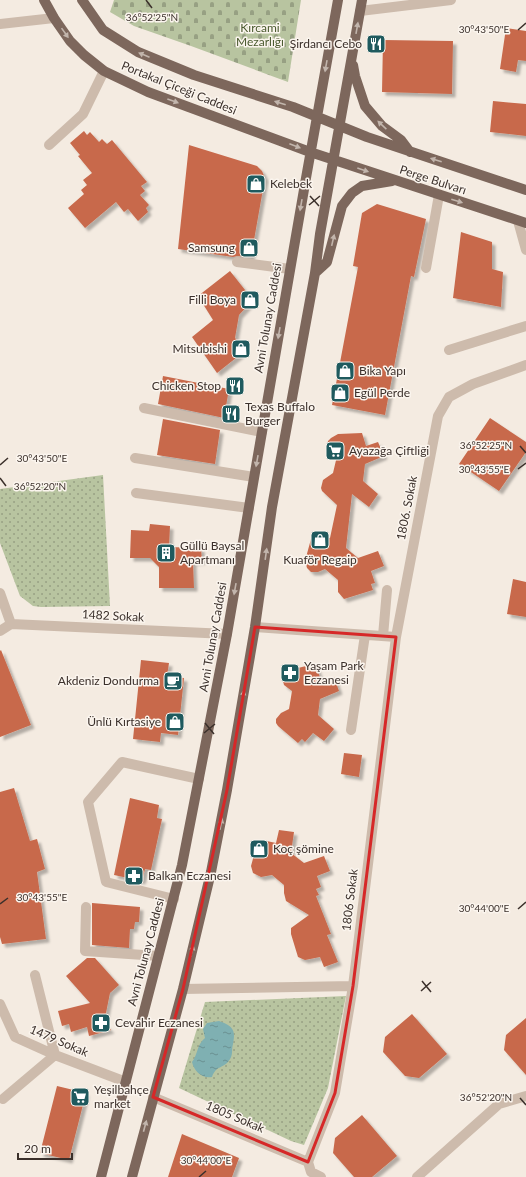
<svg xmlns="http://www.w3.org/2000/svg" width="526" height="1177" viewBox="0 0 526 1177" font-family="Lato,sans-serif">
  <defs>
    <pattern id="green-dots" width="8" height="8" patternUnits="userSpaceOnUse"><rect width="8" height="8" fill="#b8c4a0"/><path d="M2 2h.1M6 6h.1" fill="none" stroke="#97a083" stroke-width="1.8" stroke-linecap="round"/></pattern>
    <pattern id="cemetery-stones" width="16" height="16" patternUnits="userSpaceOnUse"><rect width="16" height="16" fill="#b8c4a0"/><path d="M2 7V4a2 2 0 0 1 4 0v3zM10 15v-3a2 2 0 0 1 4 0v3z" fill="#97a083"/></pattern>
    <pattern id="water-ripples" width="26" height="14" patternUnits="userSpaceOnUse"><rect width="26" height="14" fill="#7fb0b2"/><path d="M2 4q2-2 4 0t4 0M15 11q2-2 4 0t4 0" fill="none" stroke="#699091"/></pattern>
    <filter id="shadow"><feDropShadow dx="3.5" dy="3.5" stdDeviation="1" flood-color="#0004"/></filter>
  </defs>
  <rect width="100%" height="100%" fill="#f4ebe1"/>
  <path fill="url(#green-dots)" d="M103 475 110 606 41 607 33 606 20 596 0 543V489Z
    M346 996 328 1088 304 1145 291 1141 179 1088 205 1002Z"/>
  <path fill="url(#cemetery-stones)" d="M114 0H301L288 82 191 46 134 26 110 12Z"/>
  <path fill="url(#water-ripples)" d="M219 1021C233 1026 236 1030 233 1044 231 1051 234 1055 228 1062 221 1069 216 1066 212 1077 202 1079 194 1071 192 1062 198 1054 197 1044 205 1038L203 1029 207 1023Z"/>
  <path fill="#c8694b" filter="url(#shadow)" d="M506 28 526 31V61L518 60 516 72 500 69Z
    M383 40 453 41 452 94 382 92Z
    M493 101 526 104V136L490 132Z
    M84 131 87 135 90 132 99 142 102 139 107 144 112 140 147 182 141 186 145 191 140 195 149 205 146 208 148 212 138 221 128 209 124 212 116 202 85 228 68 208 84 194 81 190 87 185 83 180 92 173 78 156 80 155 70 143Z
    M189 145 257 166 262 171 265 178 251 257 237 256 233 257 178 249Z
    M377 204 426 219 414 277 411 276 385 415 332 405 358 267 353 266 362 213Z
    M461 232 492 242V269L503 272 501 307 453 298Z
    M230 271 253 300 239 315 235 338 246 350 217 373 192 337 213 320 198 296Z
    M163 376 229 389 224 418 158 404Z
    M490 418 526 442V452L499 491 459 464Z
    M163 419 220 430 215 464 157 455Z
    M362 433 366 446 378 442 384 456 365 464 363 481 378 494 369 507 352 494 346 548 358 558 378 551 384 566 371 571 375 583 371 584 373 590 344 599 338 592V580L325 569 318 572H311L307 568 305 561 311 539 316 541 317 535 330 538 337 505 322 491 321 488 323 480 333 473 337 456 328 450 327 446 328 441 331 438 338 434Z
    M150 524 170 526 169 547 201 548 202 561 193 562 194 588H159V567L150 558H130L131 530 149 531Z
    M513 579 526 582V617L507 614Z
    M1 650 31 725 0 737V651Z
    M141 660 169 663 167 676 184 678 178 735 161 733 160 742 133 739Z
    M310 665 312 670 317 668 321 681 334 677 339 691 320 699 318 715 334 729 324 741 313 733 305 742 302 739 298 743 278 726 276 723V719L281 713 289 709 292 691 284 685 283 681 286 672 294 669Z
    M344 753 362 755 359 777 341 774Z
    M14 788 30 841 37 839 45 869 37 872 46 939 2 944 0 937V792Z
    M130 798 159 805 157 818 162 819 151 870 145 869 142 881 114 875Z
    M279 830 294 832 291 853 304 863 324 856 330 871 317 876 321 887 316 889 319 895 316 896 331 934 327 935 338 962 324 967 320 957 305 960 298 957 291 934V928L309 915 286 901 284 893V885L272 875 261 877 253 873 251 866 257 844 262 846V840L276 843Z
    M92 903 140 907 139 922H135L134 929H130L129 948 92 945Z
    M87 958H95L119 985 110 993 104 1023 111 1030 89 1036 87 1027 71 1032 69 1024 62 1026 58 1011 90 1003 66 976Z
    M412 1014 447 1054 419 1078 405 1076 383 1052 385 1037Z
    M526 1018V1075L504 1050 506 1035Z
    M57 1086 86 1093 69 1160 40 1153Z
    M362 1115 397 1156 372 1177H354L333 1153 335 1138Z
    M182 1134 239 1158 232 1177H168Z"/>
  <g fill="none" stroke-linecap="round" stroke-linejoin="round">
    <path stroke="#cdbbac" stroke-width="10" d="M360 11 451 0
      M0 24 54 18
      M49 145 83 114 104 71
      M518 221 526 250
      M237 262 290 269
      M426 268 439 195
      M449 350 526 326
      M144 408 262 432
      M135 458 254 477
      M136 493 249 508
      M0 593 11 624
      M255 627 396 637
      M0 631 11 624 227 634
      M383 636 387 590
      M351 730 365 635
      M174 899 106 882 88 802 122 762 199 779
      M86 907 85 951 158 956
      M183 989 353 986
      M0 1004 15 1037 55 1055 126 1082
      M153 1097 308 1162
      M3 1099 55 1055 35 975
      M308 1162 335 1093 353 986 396 637 438 416 449 397 473 384 526 365
      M308 1162 311 1172 321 1177
      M417 1177 499 1104 526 1096"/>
    <path stroke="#7d675c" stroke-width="10" d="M44 0 54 18 70 41 84 55 104 71 148 92 310 152 526 223
      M82 0 103 30 138 52 194 75 293 107 367 137 526 190
      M353 65 355 76 365 106 382 126 401 140 410 152
      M315 273 327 262 342 206 352 193 362 186 392 181
      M101 1177 182 865 227 634 306 178 338 0
      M132 1177 183 989 211 872 227 790 255 627 272 507 315 273 320 234 362 0"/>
  </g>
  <defs><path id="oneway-solid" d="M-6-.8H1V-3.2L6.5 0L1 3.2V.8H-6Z"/></defs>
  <g fill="#c2b5ac">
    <use href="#oneway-solid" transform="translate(357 28) rotate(-80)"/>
    <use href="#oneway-solid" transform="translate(65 33) rotate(55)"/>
    <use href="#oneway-solid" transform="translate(144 55) rotate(-157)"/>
    <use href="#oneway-solid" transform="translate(326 66) rotate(100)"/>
    <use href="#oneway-solid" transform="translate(173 101) rotate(20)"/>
    <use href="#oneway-solid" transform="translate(280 103) rotate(-162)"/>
    <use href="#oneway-solid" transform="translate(382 125) rotate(-137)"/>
    <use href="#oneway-solid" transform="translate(295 146) rotate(21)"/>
    <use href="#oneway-solid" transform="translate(436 160) rotate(-162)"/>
    <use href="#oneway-solid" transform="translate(363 170) rotate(19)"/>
    <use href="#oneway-solid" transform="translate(457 201) rotate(18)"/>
    <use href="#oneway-solid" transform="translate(301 205) rotate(100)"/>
    <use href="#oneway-solid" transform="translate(333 240) rotate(-77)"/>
    <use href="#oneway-solid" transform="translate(279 333) rotate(100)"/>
    <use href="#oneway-solid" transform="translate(257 461) rotate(100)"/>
    <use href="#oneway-solid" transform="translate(266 554) rotate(-82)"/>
    <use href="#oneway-solid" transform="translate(235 589) rotate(100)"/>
    <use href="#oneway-solid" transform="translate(243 696) rotate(-80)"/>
    <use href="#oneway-solid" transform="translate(221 824) rotate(-79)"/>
    <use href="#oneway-solid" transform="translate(192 951) rotate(-76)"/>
    <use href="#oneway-solid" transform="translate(145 1126) rotate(-75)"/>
  </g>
  <path fill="none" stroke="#d62828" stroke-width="3" stroke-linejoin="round" d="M255 627 396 637 353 986 335 1093 308 1162 153 1097 183 989 227 790Z"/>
  <path fill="none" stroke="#3b302b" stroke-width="1.5" d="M146 0 152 8M518 30 526 23M310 196 319 206M309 205 320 196M520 446 526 453M0 465 8 458M518 469 526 463M0 478 6 486M205 723 214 734M204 733 215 724M0 904 8 898M518 909 526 902M422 981 431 992M421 991 431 982M520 1098 526 1105M199 1177 206 1171"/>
  <defs>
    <symbol id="restaurant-square" viewBox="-11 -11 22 22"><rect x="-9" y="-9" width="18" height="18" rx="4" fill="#1f5a5e" stroke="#fbf5ee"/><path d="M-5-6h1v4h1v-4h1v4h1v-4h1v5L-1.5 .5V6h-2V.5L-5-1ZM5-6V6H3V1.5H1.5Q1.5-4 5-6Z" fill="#fff"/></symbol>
    <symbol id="shop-square" viewBox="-11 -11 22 22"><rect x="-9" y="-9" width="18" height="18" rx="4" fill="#1f5a5e" stroke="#fbf5ee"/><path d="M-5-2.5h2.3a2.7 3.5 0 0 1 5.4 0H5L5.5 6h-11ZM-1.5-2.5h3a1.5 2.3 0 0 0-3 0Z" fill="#fff"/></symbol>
    <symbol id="supermarket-square" viewBox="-11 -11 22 22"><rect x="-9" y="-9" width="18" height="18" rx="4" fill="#1f5a5e" stroke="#fbf5ee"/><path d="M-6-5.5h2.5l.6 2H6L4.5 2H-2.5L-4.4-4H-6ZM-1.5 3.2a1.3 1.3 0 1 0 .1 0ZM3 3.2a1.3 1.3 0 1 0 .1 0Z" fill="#fff"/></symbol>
    <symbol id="building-square" viewBox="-11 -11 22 22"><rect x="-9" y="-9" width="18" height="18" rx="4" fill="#1f5a5e" stroke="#fbf5ee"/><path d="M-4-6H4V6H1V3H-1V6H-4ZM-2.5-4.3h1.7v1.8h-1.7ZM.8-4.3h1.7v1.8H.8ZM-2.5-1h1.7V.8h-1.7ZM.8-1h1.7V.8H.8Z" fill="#fff"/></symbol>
    <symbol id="pharmacy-square" viewBox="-11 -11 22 22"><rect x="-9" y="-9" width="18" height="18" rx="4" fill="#1f5a5e" stroke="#fbf5ee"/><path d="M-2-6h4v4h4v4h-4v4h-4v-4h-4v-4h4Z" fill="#fff"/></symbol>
    <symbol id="cafe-square" viewBox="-11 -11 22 22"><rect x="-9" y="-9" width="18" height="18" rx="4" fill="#1f5a5e" stroke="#fbf5ee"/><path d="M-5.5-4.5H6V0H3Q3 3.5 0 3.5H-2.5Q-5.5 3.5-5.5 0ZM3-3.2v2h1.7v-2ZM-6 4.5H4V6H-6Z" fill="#fff"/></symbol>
  </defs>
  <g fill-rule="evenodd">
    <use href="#restaurant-square" x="365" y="33" width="22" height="22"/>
    <use href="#shop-square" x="245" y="173" width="22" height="22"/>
    <use href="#shop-square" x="238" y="237" width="22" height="22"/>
    <use href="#shop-square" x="239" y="289" width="22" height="22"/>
    <use href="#shop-square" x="230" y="338" width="22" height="22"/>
    <use href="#shop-square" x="334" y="360" width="22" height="22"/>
    <use href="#restaurant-square" x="224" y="375" width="22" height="22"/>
    <use href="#shop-square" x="329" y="382" width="22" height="22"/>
    <use href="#restaurant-square" x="220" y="403" width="22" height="22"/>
    <use href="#supermarket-square" x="324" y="440" width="22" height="22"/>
    <use href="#shop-square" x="309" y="529" width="22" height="22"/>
    <use href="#building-square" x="155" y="542" width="22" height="22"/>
    <use href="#pharmacy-square" x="279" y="662" width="22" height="22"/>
    <use href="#cafe-square" x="162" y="670" width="22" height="22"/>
    <use href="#shop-square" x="164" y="711" width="22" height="22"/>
    <use href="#shop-square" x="248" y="838" width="22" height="22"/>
    <use href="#pharmacy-square" x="123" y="865" width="22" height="22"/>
    <use href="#pharmacy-square" x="90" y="1012" width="22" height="22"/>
    <use href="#supermarket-square" x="69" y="1086" width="22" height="22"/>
  </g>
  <g text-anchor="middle" stroke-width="3" stroke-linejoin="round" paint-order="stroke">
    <g font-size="12" fill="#4a5a2e" stroke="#fbf5ee">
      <text x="260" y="32">Kırcami<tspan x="260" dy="14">Mezarlığı</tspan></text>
    </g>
    <g font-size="12" fill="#3b302b" stroke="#fbf5ee" text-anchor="start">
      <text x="362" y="48" text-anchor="end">Şirdancı Cebo</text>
      <text x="270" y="188">Kelebek</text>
      <text x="235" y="252" text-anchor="end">Samsung</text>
      <text x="236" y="304" text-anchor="end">Filli Boya</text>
      <text x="227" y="353" text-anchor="end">Mitsubishi</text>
      <text x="359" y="375">Bika Yapı</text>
      <text x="221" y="390" text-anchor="end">Chicken Stop</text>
      <text x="354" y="397">Egül Perde</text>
      <text x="245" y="411">Texas Buffalo<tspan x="245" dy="14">Burger</tspan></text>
      <text x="349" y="455">Ayazağa Çiftliği</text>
      <text x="180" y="550">Güllü Baysal<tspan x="180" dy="14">Apartmanı</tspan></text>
      <text x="320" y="564" text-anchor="middle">Kuaför Regaip</text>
      <text x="304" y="670">Yaşam Park<tspan x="304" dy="14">Eczanesi</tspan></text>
      <text x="159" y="685" text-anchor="end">Akdeniz Dondurma</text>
      <text x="161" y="726" text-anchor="end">Ünlü Kırtasiye</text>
      <text x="273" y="853">Koç şömine</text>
      <text x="148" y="880">Balkan Eczanesi</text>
      <text x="115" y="1027">Cevahir Eczanesi</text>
      <text x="94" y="1094">Yeşilbahçe<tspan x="94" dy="14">market</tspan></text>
    </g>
    <g font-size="12" fill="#3b302b" stroke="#fbf5ee">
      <text transform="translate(179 88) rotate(22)" y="4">Portakal Çiceği Caddesi</text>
      <text transform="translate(433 180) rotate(18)" y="4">Perge Bulvarı</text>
      <text transform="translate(268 318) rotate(-80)" y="4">Avni Tolunay Caddesi</text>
      <text transform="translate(407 508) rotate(-79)" y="4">1806. Sokak</text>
      <text transform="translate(113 616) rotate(3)" y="4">1482 Sokak</text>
      <text transform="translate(213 637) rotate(-80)" y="4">Avni Tolunay Caddesi</text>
      <text transform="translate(350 900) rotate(-83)" y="4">1806 Sokak</text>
      <text transform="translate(146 952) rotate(-75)" y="4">Avni Tolunay Caddesi</text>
      <text transform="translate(59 1041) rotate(23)" y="4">1479 Sokak</text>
      <text transform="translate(235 1117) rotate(23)" y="4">1805 Sokak</text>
    </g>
  </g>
  <g font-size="10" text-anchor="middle" fill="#3b302b" stroke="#fbf5ee" stroke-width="3" stroke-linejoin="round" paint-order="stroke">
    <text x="152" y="21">36°52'25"N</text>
    <text x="484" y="33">30°43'50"E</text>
    <text x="486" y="449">36°52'25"N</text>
    <text x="42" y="462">30°43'50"E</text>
    <text x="484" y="473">30°43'55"E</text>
    <text x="40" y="490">36°52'20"N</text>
    <text x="42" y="901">30°43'55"E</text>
    <text x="484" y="912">30°44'00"E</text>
    <text x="486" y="1101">36°52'20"N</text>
    <text x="206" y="1164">30°44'00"E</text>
  </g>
  <path d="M18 1153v6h54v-6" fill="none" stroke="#3b302b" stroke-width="2"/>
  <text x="24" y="1153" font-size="12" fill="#3b302b" stroke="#fbf5ee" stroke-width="3" paint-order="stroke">20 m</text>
</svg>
